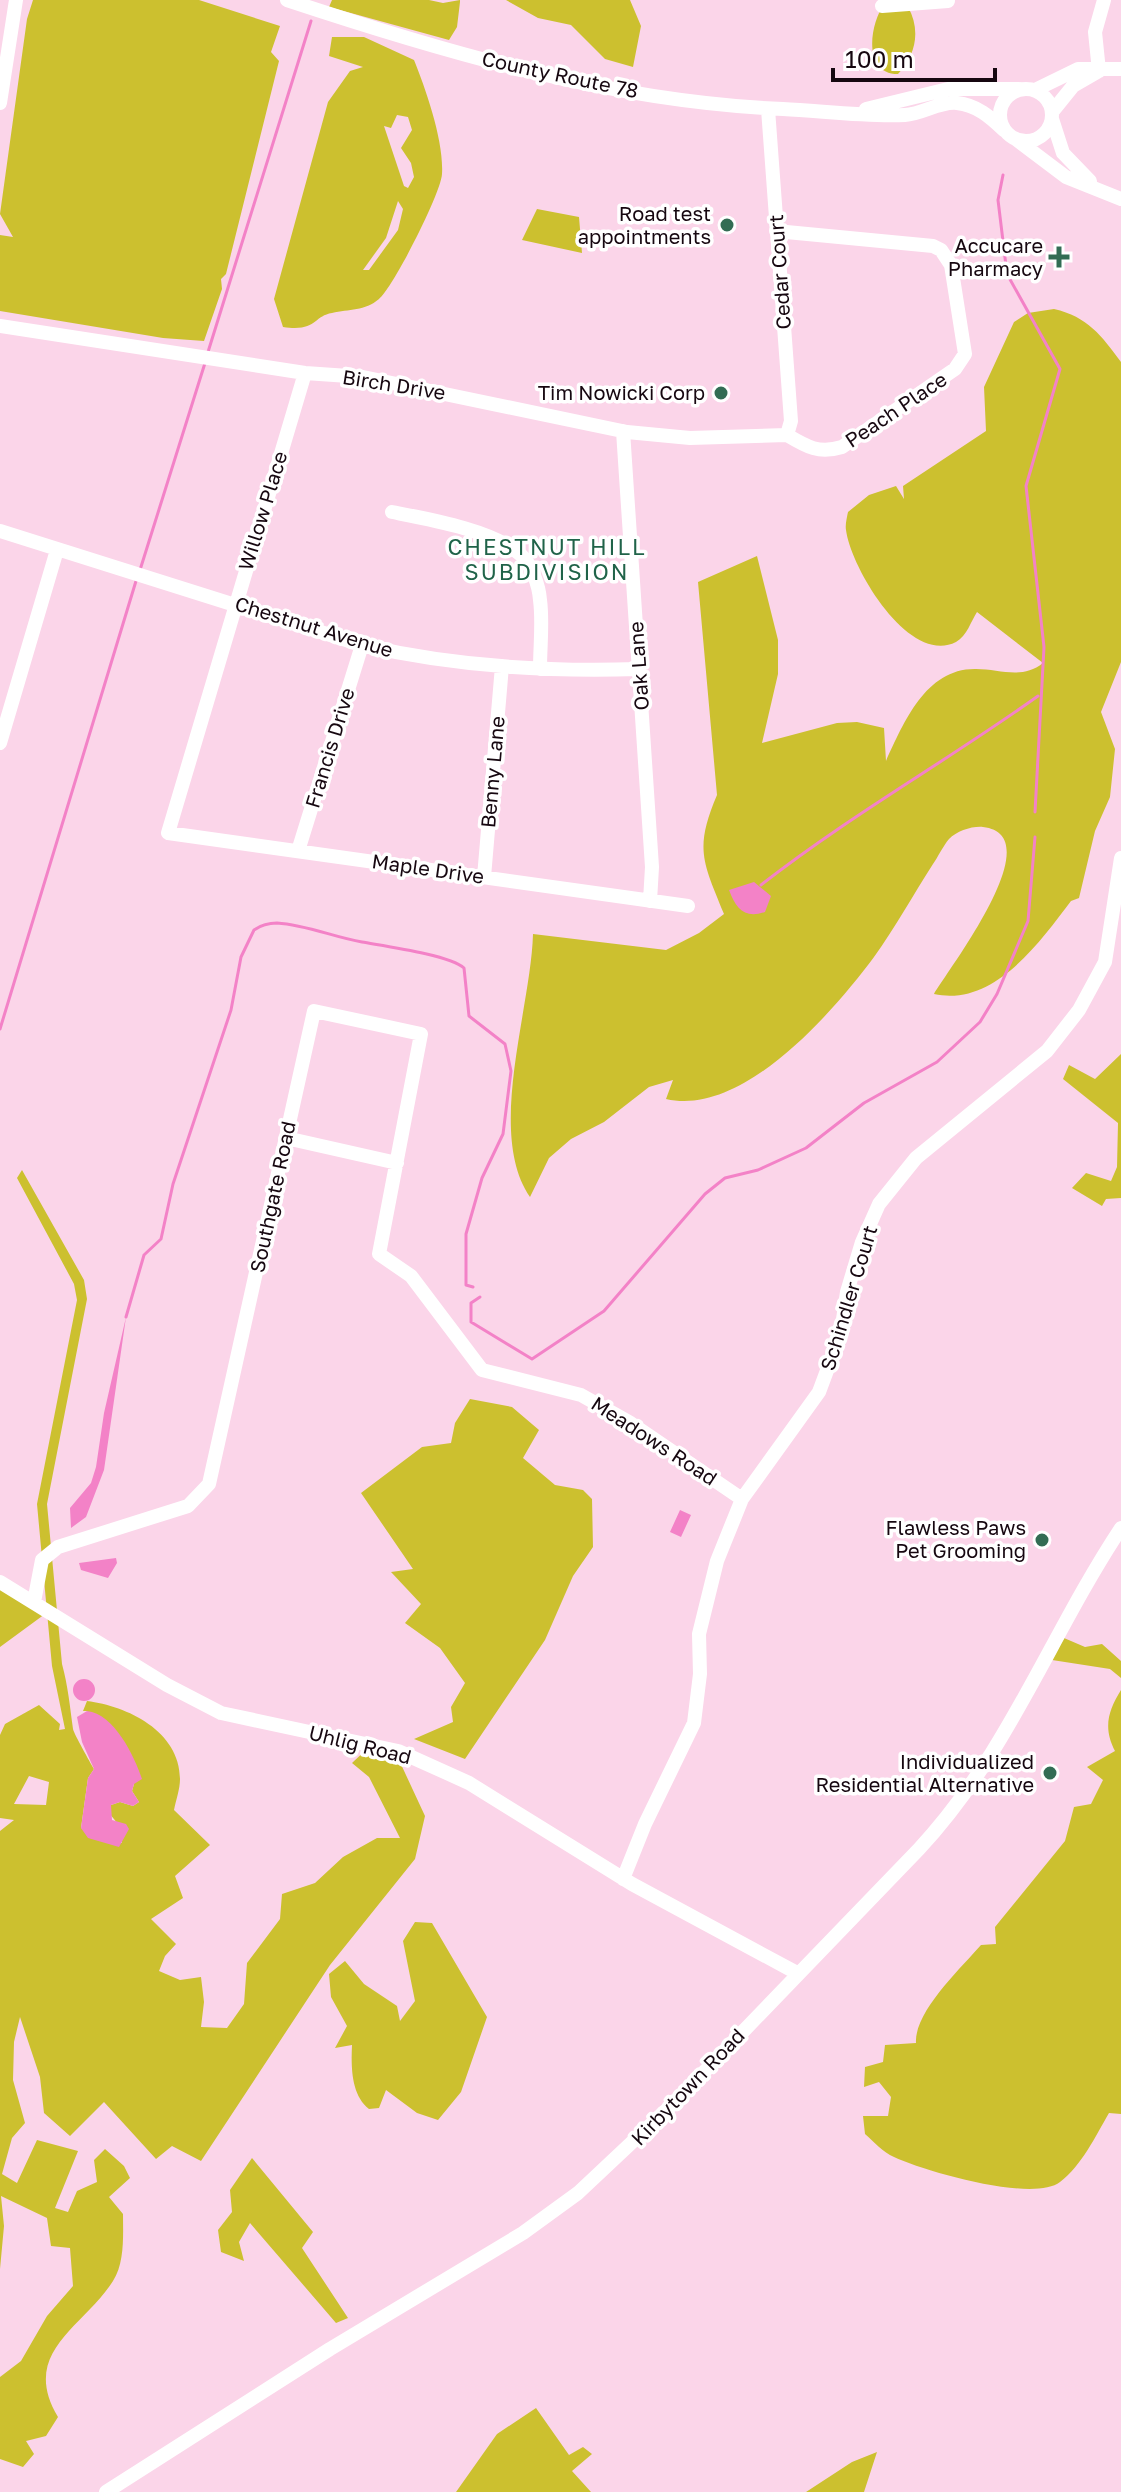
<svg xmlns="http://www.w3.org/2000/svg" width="1121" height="2492" viewBox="0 0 1121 2492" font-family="'Golos Text',sans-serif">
  <rect width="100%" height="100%" fill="#fbd5e9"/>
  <path fill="#ccc02f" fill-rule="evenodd" d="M33 0H199L280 26 271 52 279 61 226 274 221 279 222 289 204 341 163 338 0 311V235L13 237 0 214 27 19Z
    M332 0H429L443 3 460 0V2L457 27 449 40 329 7Z
    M506 0H630L641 26 633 67 605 59 571 25 538 18Z
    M884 4 908 7C921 30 916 55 898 74 862 74 870 24 884 4Z
    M332 37H364L414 60C426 90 444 141 442 174 441 193 394 286 379 299 365 311 349 309 332 313 313 316 317 332 283 327L274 299 328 102 350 71 363 67 329 56ZM397 115 408 117 412 130 401 148 411 163 414 177 408 188 404 186 384 126 391 128ZM398 201 403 209 398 230 369 270H363L386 238Z
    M537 209 579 217 582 253 522 240Z
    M1054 309C1088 317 1101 335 1121 362V662L1101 712 1115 749 1110 797 1095 831 1079 898 1071 901C1039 943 994 1007 934 994 950 967 1052 835 983 827 972 826 957 831 949 839 943 846 938 857 933 864 913 895 895 928 874 957 833 1012 743 1117 666 1099L673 1080 649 1087 604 1122 571 1139 549 1158 530 1197C486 1133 531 1009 533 934L666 950 699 933 724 914C703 862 694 849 717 795L698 582 757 556 778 640V674L762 743 837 723 857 722 884 728 886 761C904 722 926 668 976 669 1000 669 1022 680 1043 663L977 612C971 621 967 636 956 642 909 666 851 568 846 530 845 525 847 517 848 512L869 495 896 486 904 499 903 486 986 431 984 387 1014 322 1028 313Z
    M1121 1054V1198L1106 1199 1102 1206 1072 1188 1086 1173 1111 1181 1117 1167 1118 1123 1063 1079 1069 1065 1095 1079Z
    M22 1170 84 1280 87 1299 47 1504 62 1664C68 1686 70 1707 73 1729 74 1734 90 1762 94 1769L88 1778 81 1828 122 1843 118 1824 109 1813 111 1805 120 1802 133 1806 139 1802 132 1791 134 1784 87 1711H83L87 1701C127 1706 180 1731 180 1779 180 1789 176 1800 174 1810L210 1845 175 1876 183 1898 151 1919 176 1944 165 1956 159 1971 180 1980 201 1977 204 2002 201 2027 227 2028 244 2004 247 1963 280 1919 282 1894 315 1883 343 1857 377 1838H400L369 1777 352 1763 370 1746 399 1760 425 1816 415 1859 330 1965 201 2161 172 2146 156 2159 104 2102 70 2136 44 2113 40 2077 20 2017 14 2042 13 2080 25 2123 12 2138 2 2174 17 2183 37 2140 78 2151 55 2208 68 2212 77 2191 97 2182 94 2160 105 2149 124 2166 130 2178 109 2197 123 2214C123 2235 125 2262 113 2281 84 2327 19 2352 58 2417L46 2436 26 2441 34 2454 23 2467 0 2459V2377L21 2361 47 2316 73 2286 70 2248 51 2246 47 2218 1 2196 4 2226 0 2269V1831L14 1820 0 1818V1735L5 1724 39 1705 60 1724 59 1730 65 1729 52 1666 37 1504 77 1300 74 1284 17 1178ZM29 1776 49 1782 46 1805 14 1804Z
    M470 1399 512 1407 539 1430 523 1458 555 1485 583 1490 592 1499 593 1547 573 1576 545 1640 465 1759 414 1739 453 1722 451 1707 465 1683 440 1648 405 1623 421 1604 391 1572 413 1569 361 1493 422 1447 451 1443 455 1423Z
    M0 1585 45 1614 0 1647Z
    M1064 1638 1085 1647 1102 1644 1121 1661V1678L1110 1669 1052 1660Z
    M1121 1690V2114L1109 2113C1095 2137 1082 2165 1060 2182 1033 2203 924 2171 894 2157 883 2152 874 2142 865 2134L863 2116H888L891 2097 879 2082 864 2087 865 2067 883 2062 885 2045 916 2043C914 2012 961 1968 981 1945L996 1944 995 1927 1065 1841 1074 1807 1091 1804 1103 1780 1087 1767 1115 1751C1103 1728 1108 1711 1121 1690Z
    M415 1922 432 1923 487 2017 461 2092 438 2120 417 2113 386 2090 379 2108 369 2109C351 2095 351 2067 352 2045L335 2048 347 2026 331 1997 329 1974 345 1961 364 1984 397 2006 400 2021 415 2001 403 1941Z
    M252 2158 313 2232 302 2248 348 2318 336 2323 250 2223 239 2242 244 2261 221 2252 218 2230 232 2212 230 2190Z
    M536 2408 569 2455 583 2447 592 2454 572 2471 591 2492H456L497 2434Z
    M877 2452 864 2492H806L852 2462Z"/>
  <path fill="#f382c7" d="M754 882 771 896 765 912C745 919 736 909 729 890Z
    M126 1317 104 1470 86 1517 71 1528 70 1508 91 1483 96 1467 104 1413Z
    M680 1510 691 1515 681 1537 670 1532Z
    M116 1558 117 1563 108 1578 81 1570 79 1563Z
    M73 1690a11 11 0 1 1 22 0a11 11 0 1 1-22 0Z
    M87 1711C114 1714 134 1755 142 1779L134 1784 132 1791 139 1802 133 1806 120 1802 111 1805 112 1820 126 1824 129 1829 119 1847 88 1838 81 1828 88 1778 94 1769 82 1742 77 1717Z"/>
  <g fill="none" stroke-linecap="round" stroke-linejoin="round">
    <path stroke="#f382c7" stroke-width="3" d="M1003 175 998 200 1007 274 1060 369 1026 486 1044 647 1035 812
      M208 352 311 21
      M140 570 205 363
      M761 885C849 816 947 761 1038 696
      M0 1029 136 581
      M480 1297 471 1303V1322L532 1359 604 1311 705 1194 725 1178 758 1170 806 1148 864 1103 937 1062 980 1022 997 994 1028 921 1035 837
      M126 1317 144 1255 161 1239 173 1184 231 1010 241 957 254 930C261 925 268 923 277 923 307 925 333 937 362 942 384 946 450 955 464 968L469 1016 505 1044 511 1071 503 1134 482 1178 466 1234V1285L473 1287"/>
    <path stroke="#fff" stroke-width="14" d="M287 0C447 53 614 102 783 109 823 111 865 117 905 115 923 114 940 101 957 103 977 105 990 117 1004 130
      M882 6 948 1
      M1099 71 1095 32 1104 0
      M1000 115a26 26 0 1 1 52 0a26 26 0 1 1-52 0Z
      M1035 90 1078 69H1121
      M0 103 16 0
      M768 109 791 421 787 435
      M866 109 948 89H1019
      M1052 112 1073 86 1099 71
      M1052 119 1063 153 1090 181
      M1017 140 1066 177 1121 199
      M776 231 933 246 941 250 951 265 965 354 955 369 842 447C819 454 807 447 787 435
      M0 326 305 373 363 377 627 432 690 438 787 435
      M305 373 168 833 688 906
      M623 431 652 867 650 901
      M392 512C428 519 493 530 521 555 532 565 539 586 540 600 543 622 540 646 540 669
      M0 531 362 645C452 666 545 672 638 669
      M0 743 57 550
      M298 851 362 645
      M484 877 502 666
      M286 1138 397 1163
      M0 1582 167 1685 221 1713 398 1751 469 1783 632 1884 797 1973
      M34 1602 42 1560 58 1547 188 1506 209 1484 314 1011 421 1034 379 1254 411 1276 482 1370 581 1395 629 1422 742 1499
      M623 1879 645 1824 694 1723 700 1674 699 1634 717 1561 742 1499 819 1392 841 1333 847 1292 862 1242 879 1204 916 1158 1047 1051 1079 1010 1105 962 1121 858
      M106 2492 330 2349 523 2233 578 2193 678 2099 919 1849C1009 1752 1049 1637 1121 1528"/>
  </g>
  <g fill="#336c54" stroke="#fff" stroke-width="3">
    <circle cx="727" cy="225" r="8"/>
    <path d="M1055 245h8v8h8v8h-8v8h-8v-8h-8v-8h8z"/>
    <circle cx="721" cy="393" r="8"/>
    <circle cx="1042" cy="1540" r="8"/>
    <circle cx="1050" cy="1773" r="8"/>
  </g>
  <g text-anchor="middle" stroke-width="7" stroke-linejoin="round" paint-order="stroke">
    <g font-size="20" fill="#160710" stroke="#fff">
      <text transform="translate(560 75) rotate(12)" y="7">County Route 78</text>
      <text transform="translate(780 272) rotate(-94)" y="7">Cedar Court</text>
      <text transform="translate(394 385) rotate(9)" y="7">Birch Drive</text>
      <text transform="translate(896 410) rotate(-34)" y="7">Peach Place</text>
      <text transform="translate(263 511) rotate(-73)" y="7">Willow Place</text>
      <text transform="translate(314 627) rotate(17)" y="7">Chestnut Avenue</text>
      <text transform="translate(639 666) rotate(-94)" y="7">Oak Lane</text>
      <text transform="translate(330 748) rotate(-73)" y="7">Francis Drive</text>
      <text transform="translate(493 772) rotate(-85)" y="7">Benny Lane</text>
      <text transform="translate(428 869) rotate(8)" y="7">Maple Drive</text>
      <text transform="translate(273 1197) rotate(-78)" y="7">Southgate Road</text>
      <text transform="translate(849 1298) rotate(-73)" y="7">Schindler Court</text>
      <text transform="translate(654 1441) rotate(33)" y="7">Meadows Road</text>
      <text transform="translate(360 1745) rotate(14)" y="7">Uhlig Road</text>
      <text transform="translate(688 2087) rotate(-46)" y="7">Kirbytown Road</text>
    </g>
    <g font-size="20" fill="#160710" stroke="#fff" text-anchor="end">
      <text x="711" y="221">Road test<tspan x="711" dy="23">appointments</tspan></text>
      <text x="1043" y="253">Accucare<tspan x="1043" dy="23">Pharmacy</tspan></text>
      <text x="705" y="400">Tim Nowicki Corp</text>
      <text x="1026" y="1535">Flawless Paws<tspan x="1026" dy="23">Pet Grooming</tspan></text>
      <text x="1034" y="1769">Individualized<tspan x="1034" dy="23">Residential Alternative</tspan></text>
    </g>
    <g font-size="22" letter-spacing="2" fill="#206349" stroke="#fff">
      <text x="547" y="555">CHESTNUT HILL<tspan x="547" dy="25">SUBDIVISION</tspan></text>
    </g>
  </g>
  <path d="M833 68v12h162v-12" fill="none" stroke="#160710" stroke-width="4"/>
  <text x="845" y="68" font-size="24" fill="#160710" stroke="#ffffff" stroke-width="6" paint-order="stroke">100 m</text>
</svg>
